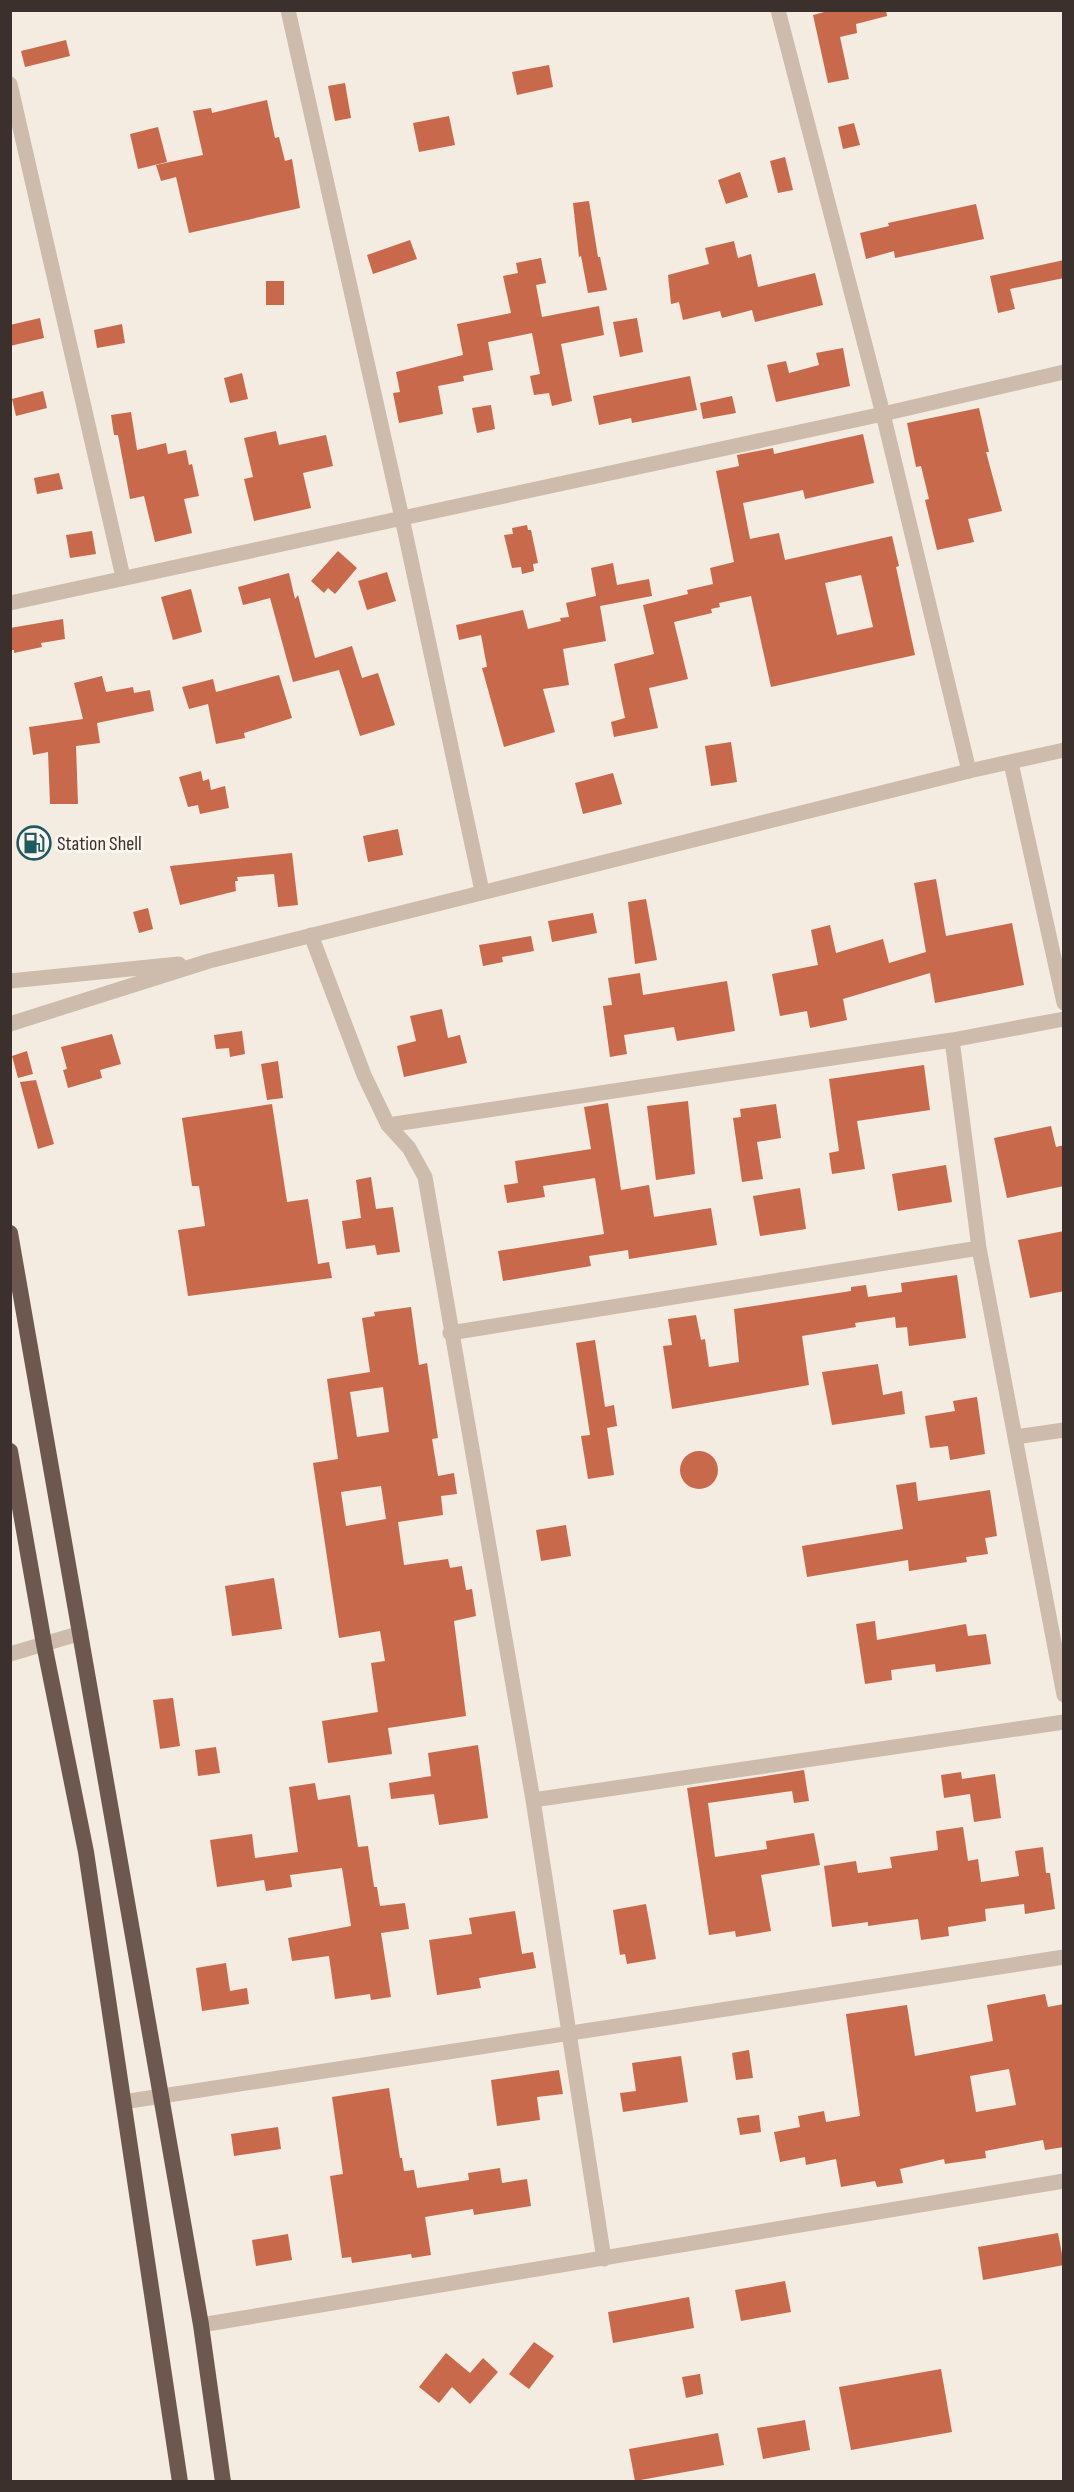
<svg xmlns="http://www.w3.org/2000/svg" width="1074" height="2492" viewBox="0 0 1074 2492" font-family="'Sofia Sans Condensed',sans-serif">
  <rect width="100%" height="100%" fill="#f4ebe1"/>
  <path fill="#c8694b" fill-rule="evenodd" d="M832 10H886L887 16 856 24 857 33 840 37 849 79 828 83 813 15Z
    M66 40 70 56 25 67 21 51Z
    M549 65 553 87 517 95 512 72Z
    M345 83 351 118 335 121 328 86Z
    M267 100 275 138 279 137 285 161 292 159 300 208 189 233 176 177 161 181 156 165 203 155 193 111 211 108 212 113Z
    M449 116 455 145 419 152 413 123Z
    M854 123 860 145 843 149 838 127Z
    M158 127 167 162 138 169 130 134Z
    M785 157 793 190 778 193 770 161Z
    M740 172 748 197 726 204 718 180Z
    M589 201 598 257H600L607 290 588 293 581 256 579 257 573 203Z
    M976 204 984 239 895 258 894 251 866 259 860 233 889 226 888 223Z
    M410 240 417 259 373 274 367 255Z
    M734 241 738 258 751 254 758 287 815 273 823 305 755 322 752 310 722 318 720 311 683 320 679 302 671 304 668 275 709 264 705 248Z
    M541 258 546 283 536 285 542 317 599 306 604 335 561 344 572 401 552 406 549 393 534 395 530 376 540 374 532 333 488 342 493 370 463 376 464 381 438 386 443 414 399 423 393 393 400 392 396 372 463 355 457 324 511 313 503 276 518 273 516 263Z
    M1064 260V278L1010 289 1015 309 998 313 990 276Z
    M266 281H284V305H266Z
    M40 318 44 338 10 346V325Z
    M637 318 643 352 620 357 613 322Z
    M122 324 125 343 97 348 94 330Z
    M843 348 850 386 776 402 767 365 786 361 789 373 819 365 816 353Z
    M242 373 248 399 230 403 224 378Z
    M690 376 697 410 632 423 631 418 599 425 593 396Z
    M43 391 47 408 16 416 12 399Z
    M732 396 736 413 703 419 700 403Z
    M491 405 495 429 477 433 472 408Z
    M979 408 989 452H986L1002 511 968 519 974 542 937 550 925 500 929 499 921 466 916 467 907 423Z
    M131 412 137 450 166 443 168 454 186 450 189 465 192 464 199 496 184 499 192 533 155 542 144 496 130 499 118 435H114L111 415Z
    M276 431 279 445 326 435 333 466 303 473 311 508 254 521 244 479 253 477 244 438Z
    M863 434 874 483 805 499 803 490 743 503 750 539 779 533 785 560 892 536 899 566 896 567 915 655 771 687 751 596 719 603 720 607 711 609 712 613 674 622 688 679 649 688 658 728 614 737 611 722 625 718 614 664 654 654 643 605 688 594 687 590 713 584 710 568 734 562 716 471 739 466 737 455 773 448 774 454ZM861 575 873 627 837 635 825 583Z
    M59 473 63 489 37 494 34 478Z
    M527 525 528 530H531L538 563 533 564 534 571 522 574 521 567 512 568 504 535 513 534 512 528Z
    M92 531 96 554 70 558 66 535Z
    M338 551 357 568 335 594 328 588 324 593 311 581Z
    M613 563 617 585 649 579 652 596 600 606 606 641 563 649 569 685 543 689 555 732 504 747 482 668 487 667 481 635 459 640 456 625 523 610 528 629 561 621 560 618 569 617 566 603 596 596 591 568Z
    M387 572 396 601 367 610 358 581Z
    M289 573 295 599 298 595 315 658 352 646 362 678 378 673 395 725 360 736 339 670 293 682 270 598 243 605 238 587Z
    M191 589 202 632 173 640 161 597Z
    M63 619 65 639 41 643 42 647 14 653V650H10V628Z
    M279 675 292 718 244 733 245 738 216 744 208 704 189 709 182 687 213 679 216 692Z
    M102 676 106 692 133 687 134 693 150 690 154 711 97 723 100 743 76 746 78 804H50L48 752 33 755 29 727 83 719 74 683Z
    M731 742 737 782 711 786 705 746Z
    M201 771 203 781 209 779 211 790 225 786 229 808 200 814 198 805 188 807 179 777Z
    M613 773 622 804 583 814 575 783Z
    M398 829 403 855 368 862 363 836Z
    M292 853 298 905 278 907 274 874 237 877 238 881H235L236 891 180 905 170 866Z
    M936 879 946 936 1012 923 1024 985 935 1003 930 973 843 999 847 1020 810 1028 807 1011 780 1016 772 974 818 965 811 930 830 925 836 953 883 939 889 963 926 952 914 883Z
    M646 899 657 960 635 964 628 902Z
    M148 908 153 929 139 933 133 912Z
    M593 913 597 933 552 942 548 921Z
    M531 936 534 951 502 957 503 962 483 966 479 945Z
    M640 973 643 995 727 981 735 1031 677 1041 674 1027 624 1035 627 1054 610 1057 603 1006 612 1005 608 978Z
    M442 1009 448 1038 460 1035 467 1063 404 1077 397 1046 416 1041 410 1016Z
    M242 1031 245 1054 230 1057 229 1048 216 1049 214 1035Z
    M112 1034 121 1064 100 1070 102 1078 68 1088 63 1070 67 1069 61 1047Z
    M27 1051 33 1074 18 1078 12 1056Z
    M278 1061 283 1098 267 1100 261 1064Z
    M924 1065 930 1110 857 1121 865 1169 832 1174 829 1153 839 1151 829 1079Z
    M36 1080 54 1144 38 1149 20 1082Z
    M688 1101 695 1174 656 1180 647 1106Z
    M608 1103 621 1190 649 1185 654 1217 711 1208 717 1245 629 1259 628 1250 589 1256 591 1266 503 1281 498 1251 604 1234 595 1178 543 1186 545 1197 507 1203 504 1185 518 1183 515 1161 591 1149 584 1107Z
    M272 1104 287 1202 308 1199 318 1264 329 1262 332 1278 188 1296 178 1230 205 1226 199 1186H192L182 1118Z
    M776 1104 781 1138 757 1142 763 1179 742 1182 733 1118 741 1117 740 1109Z
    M1051 1126 1056 1147 1064 1145V1186L1007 1198 994 1138Z
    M946 1165 952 1202 898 1211 892 1174Z
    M371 1177 376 1209 393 1207 400 1252 377 1255 375 1245 346 1249 342 1221 361 1218 356 1180Z
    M800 1188 806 1229 760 1236 753 1196Z
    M1064 1231V1291L1030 1298 1018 1240Z
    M957 1275 966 1338 909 1346 907 1327 896 1328 895 1317 855 1323 856 1327 802 1336 809 1385 672 1409 663 1346 672 1345 668 1319 696 1315 701 1340 705 1339 709 1367 739 1362 734 1309 851 1291V1287L866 1285 868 1297 902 1292 901 1283Z
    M411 1307 419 1365 427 1363 438 1438 432 1439 438 1476 454 1473 457 1494 441 1496 443 1515 398 1522 404 1565 448 1559 450 1568 462 1566 466 1590 472 1589 476 1616 454 1621 466 1716 388 1728 392 1754 328 1763 322 1721 378 1712 371 1663 385 1661 380 1631 339 1638 313 1463 338 1459 327 1379 370 1372 362 1318 375 1316 374 1312ZM383 1387 389 1432 357 1437 350 1392ZM381 1486 386 1519 346 1526 341 1492Z
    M595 1340 605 1407 614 1405 617 1426 607 1428 614 1475 588 1479 581 1436 590 1435 576 1343Z
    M878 1364 883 1395 902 1391 905 1414 832 1425 822 1372Z
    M977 1397 985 1454 950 1460 948 1446 930 1448 925 1416 955 1411 953 1401Z
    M680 1470a19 19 0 1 1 38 0a19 19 0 1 1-38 0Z
    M916 1482 918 1501 990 1490 997 1536 985 1538 988 1554 966 1557 967 1562 909 1571 908 1560 807 1577 802 1546 903 1529 896 1485Z
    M566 1525 571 1556 541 1561 536 1530Z
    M274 1578 282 1629 232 1636 225 1586Z
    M875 1621 877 1640 966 1624 968 1636 986 1634 991 1664 936 1672 935 1664 891 1670 892 1680 865 1684 856 1624Z
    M173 1698 180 1746 160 1749 153 1700Z
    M478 1745 488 1818 439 1825 434 1794 391 1799 389 1783 431 1776 428 1753Z
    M216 1747 220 1773 198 1776 195 1750Z
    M804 1770 809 1801 794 1803 792 1791 708 1803 715 1857 767 1849 766 1841 814 1833 820 1865 761 1875 771 1931 736 1937 735 1931 709 1935 687 1788Z
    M961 1772 962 1779 995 1774 1001 1818 974 1822 970 1794 944 1798 941 1775Z
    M315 1783 318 1800 350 1795 358 1847 368 1846 374 1887H377L380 1906 405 1903 409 1929 381 1933 391 1997 371 2000 370 1994 335 1999 329 1956 292 1961 288 1938 351 1926 342 1868 290 1875 292 1887 266 1891 264 1880 217 1887 210 1840 252 1834 255 1858 298 1852 289 1787Z
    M963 1827 968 1861 978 1859 981 1882 1019 1876 1015 1851 1043 1847 1046 1873H1050L1055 1909 1025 1914 1024 1904 985 1909 986 1921 948 1927 949 1936 921 1940 918 1919 868 1926V1922L832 1927 824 1866 856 1861 858 1873 892 1868 890 1857 938 1850 936 1831Z
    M646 1904 656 1959 627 1964 625 1954 620 1955 613 1910Z
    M515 1911 522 1954 533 1952 536 1968 479 1978 481 1988 437 1995 429 1940 472 1934 469 1918Z
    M226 1963 230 1991 247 1988 249 2004 202 2011 196 1968Z
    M1045 1994 1048 2007 1064 2004V2147L1045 2150 1043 2140 985 2151 986 2158 945 2164 944 2159 900 2169 903 2183 877 2187 875 2181 841 2187 836 2159 806 2165 805 2157 780 2162 774 2132 800 2127 798 2116 824 2111 826 2122 860 2116 846 2014 907 2005 915 2056 993 2041 987 2005ZM1009 2069 1016 2105 976 2112 970 2076Z
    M749 2050 753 2078 736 2080 732 2053Z
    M681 2056 688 2102 623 2112 620 2093 636 2091 632 2063Z
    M559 2070 563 2094 537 2097 540 2120 497 2126 491 2080Z
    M389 2088 400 2158H402L404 2171 414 2170 417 2188 469 2180 468 2173 500 2168 502 2183 527 2179 531 2206 474 2215 473 2209 425 2217 431 2255 412 2258 411 2254 352 2263 351 2257 342 2258 330 2176 343 2174 332 2097Z
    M759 2115 761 2132 740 2135 737 2118Z
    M278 2127 281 2149 234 2156 231 2134Z
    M1058 2233 1064 2265 983 2280 978 2247Z
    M288 2234 292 2260 256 2266 252 2240Z
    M785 2281 791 2312 741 2321 735 2290Z
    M689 2297 694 2328 613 2343 608 2312Z
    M534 2342 554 2356 529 2389 509 2374Z
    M446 2353 470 2373 483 2358 498 2372 470 2404 452 2387 439 2403 419 2387Z
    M941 2369 952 2432 851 2450 839 2387Z
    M700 2374 703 2394 686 2398 682 2377Z
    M805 2420 810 2450 763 2459 757 2428Z
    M718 2433 724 2465 635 2481 629 2449Z"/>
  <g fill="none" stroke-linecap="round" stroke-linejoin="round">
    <path stroke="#cdbbac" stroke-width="15" d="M288 10 402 518 482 891
      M10 84 123 577
      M10 603 883 414 778 10
      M1011 763 1064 1003
      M969 771 883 414 1064 372
      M311 935 364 1075 388 1125 409 1148 425 1177 533 1800 604 2259
      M952 1040 979 1248 1064 1695
      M388 1125 952 1040 1064 1019
      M450 1333 979 1248
      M1015 1437 1064 1430
      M10 1654 81 1633
      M533 1800 1064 1722
      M123 2102 1064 1957
      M201 2325 1064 2181"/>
    <path stroke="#cdbbac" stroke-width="15" d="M10 981 179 964
      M10 1024 209 961 969 771 1064 750"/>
    <path stroke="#6c584f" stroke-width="16" d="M10 1233 201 2325 223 2482
      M10 1451 44 1644 86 1852 180 2482"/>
  </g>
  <defs>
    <symbol id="fuel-ring" viewBox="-11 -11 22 22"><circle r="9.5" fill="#fbf5ee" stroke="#1f5a5e" stroke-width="1.5"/><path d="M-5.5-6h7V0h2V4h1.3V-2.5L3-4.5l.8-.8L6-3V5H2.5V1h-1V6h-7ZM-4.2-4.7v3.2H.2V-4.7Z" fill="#1f5a5e"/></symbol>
  </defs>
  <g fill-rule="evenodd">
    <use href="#fuel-ring" x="15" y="824" width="38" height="38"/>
  </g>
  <g text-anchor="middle" stroke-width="6" stroke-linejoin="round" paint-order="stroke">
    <g font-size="20" fill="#3b302b" stroke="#fbf5ee" text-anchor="start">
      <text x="57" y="850">Station Shell</text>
    </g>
  </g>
  <rect width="1074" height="2492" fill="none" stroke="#3b302b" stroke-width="24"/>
</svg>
